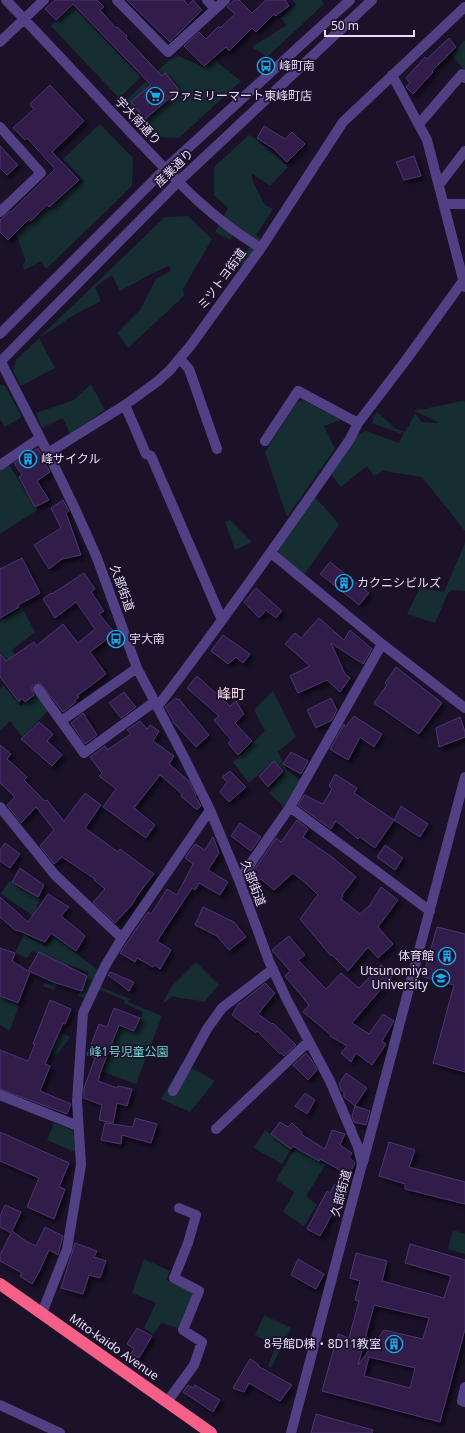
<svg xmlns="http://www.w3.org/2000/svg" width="465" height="1433" viewBox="0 0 465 1433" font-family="'Noto Sans','Noto Sans JP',sans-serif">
  <defs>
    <filter id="shadow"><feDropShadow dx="3.5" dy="3.5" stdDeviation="2" flood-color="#0009"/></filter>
  </defs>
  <rect width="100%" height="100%" fill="#1b1229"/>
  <path fill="#162d32" d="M293 0H321L324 4 267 57 252 47 287 25 280 18 296 5Z
    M73 6 141 77 119 98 51 26Z
    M465 40V71L452 55Z
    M178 56 203 67 217 59 218 63 241 81 179 138 156 137 152 133 153 132H151L123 103 168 61Z
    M100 124 133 158 132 186 46 269 41 261 24 270 23 264 25 262V259L16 233 66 193 84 181 63 159Z
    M249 135 256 139 288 167 270 186 251 173 253 182 265 205 273 209 256 235 266 244 249 271 239 263 252 243 236 228 230 240 215 232 228 208 214 195V170L215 166Z
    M188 216 212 239 183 289 184 296 128 348 117 333 140 310 156 279 171 271 169 266 151 274 120 291 112 275 95 287 101 301 74 315 39 338 55 368 21 386 13 371 16 360 165 217Z
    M91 384 105 410 70 434 63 418 42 428 36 413 74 400Z
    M0 385 5 386 22 417 5 427 0 419Z
    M303 400 341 420 324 426 335 449 287 517 265 452 297 402Z
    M462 401 465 402V531L422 477 383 471 374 476 367 466 341 487 330 473 359 434 366 431 399 443 404 432 399 433 372 423 374 416 377 412 396 429 405 432 415 414 422 422 440 423 414 411Z
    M8 463 37 510 0 534V468Z
    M314 496 335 519 339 525 304 575 279 555 278 548Z
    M230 520 252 542 235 550 225 522Z
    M465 543V591L453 590 448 593 435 623 407 614 420 588 444 592Z
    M21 606 35 632 12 650 23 669 16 675 0 652V622Z
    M4 686 21 706 39 691 51 708 22 737 10 721 0 731V689Z
    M273 691 296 737 278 752 286 769 300 780 284 807 269 793 285 771 274 761 249 783 233 762 265 731 254 710Z
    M9 881 40 899 33 916 1 894Z
    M24 935 46 947 54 936 99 971 85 998 78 996 89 972 69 965 54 990 43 986 44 983 52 985 63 963 39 952 37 953 32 951 27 958 15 953Z
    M196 962 219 985 204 1002C193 998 183 1000 173 996L162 1004 172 986Z
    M96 985 130 999 128 1002 162 1016 136 1084 103 1072 119 1026 135 1032 143 1012 124 1003 125 1000 95 988Z
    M0 997 19 1006 9 1032 8 1030 0 1025Z
    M59 1033 70 1037 57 1055 51 1053Z
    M182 1063 215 1081 190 1112 161 1099Z
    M54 1123 72 1130 74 1135 75 1152 47 1140Z
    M265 1130 291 1149 282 1164 254 1148Z
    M296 1147 326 1164 306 1196 317 1205 304 1226 283 1212 294 1192 276 1180Z
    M453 1230 465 1234V1254L448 1249Z
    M144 1259 170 1271 166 1280 193 1292 181 1329 162 1323 153 1334 144 1328 156 1303 132 1293Z
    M264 1315 291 1328 271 1368 268 1366 276 1346 255 1335Z"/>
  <path fill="#301f48" stroke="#4d3373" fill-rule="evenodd" filter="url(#shadow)" d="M55 0H97L104 7 100 10 116 28 117 27 127 36 126 38 162 76 165 73 179 90 145 119 131 102 151 85 73 4 56 20 45 9Z
    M127 0H184L188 5 193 0 202 10 170 42Z
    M234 0H239L252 13 266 0H285L289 6 275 16 274 14 256 32 252 28 229 51 226 47 204 66 184 46 199 32 206 39 219 26 220 28 235 14 227 7Z
    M449 38 456 47 432 71 433 72 413 94 406 87 410 83 406 78 425 57 427 59Z
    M50 85 84 121 52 152 79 180 49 207 47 205 31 221 29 219 8 240 0 232V220L10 211 11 212 55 169 27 138 25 140 13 128 34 109 30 104Z
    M264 126 285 139 292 132 305 144 287 162 274 149 257 138Z
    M0 146 18 165 7 175 0 168Z
    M414 156 421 176 404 180 396 162Z
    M38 448 43 458 42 459 50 472 37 481 49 500 35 507 19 477 22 475 14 463Z
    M63 500 69 511 66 513 81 555 62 559 49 569 34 545 61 528 51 508Z
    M22 558 40 593 18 605 19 607 0 618V569Z
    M330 562 369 593 359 605 320 574Z
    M84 573 95 589 91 592 104 611 99 614 115 633 90 652 106 674 77 696 79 697 75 700 76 702 63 712 40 683H37L32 686V690L34 695 25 702 21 698 19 702 0 677V654L6 661 34 642 36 646 63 624 78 643 95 629 76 602 55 618 43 599 51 593 52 594Z
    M256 588 282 611 276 618 266 610 259 618 244 602Z
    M319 618 344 640 350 630 372 649 363 664 331 643 345 674 350 678 340 692 327 680 298 693 290 676 310 666 285 644 295 633 301 638Z
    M223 635 250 654 243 663 236 657 228 664 211 651Z
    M396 667 442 703 419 734 374 703 387 685 385 683Z
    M197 676 230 706 236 701 244 714 235 723 252 741 238 755 228 743 231 740 214 720 219 716 187 688Z
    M124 692 136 707 121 718 109 703Z
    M176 698 178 700 179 699 209 735 196 747 173 722V720L165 707Z
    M331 698 337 710 332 720 316 728 307 710Z
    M83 713 97 735 85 744 71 723Z
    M354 716 382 734 374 747 360 737 348 760 330 749 344 724 345 727Z
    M460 717 465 732V737L439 747 436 728Z
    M140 721 147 729 150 725 159 731 153 741 174 756 169 764 189 781 196 795 195 796 201 806 197 810 181 796 182 794 160 775 134 808 155 825 146 838 103 807 116 789 99 776 102 773 90 757 105 746 107 750 131 734 127 730Z
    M39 722 53 734 47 741 62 755 52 766 21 739Z
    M0 745 11 754 7 759 27 777 24 780 45 801 47 800 64 821 85 793 101 805 85 828 118 852 120 849 154 874 139 893 131 906 115 923 93 902 105 889 94 880 95 879 62 857 54 864 40 846 54 830 36 807 21 823 7 805 15 797 0 783Z
    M291 752 308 761 301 774 283 764Z
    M274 761 283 771 268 787 259 776Z
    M230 771 246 787 229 802 220 792 227 782 222 777Z
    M335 774 357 788 354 793 394 820 375 848 360 837 358 839 336 821 331 829 298 805 304 795 323 804 332 789 329 786Z
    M401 806 428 824 420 837 394 820Z
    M297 820 308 829 303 837 332 857 356 877 342 895 343 896 341 899 360 914 370 905 381 887 398 900 378 927 393 944 378 958 368 947 348 971 332 955 331 956 300 919 318 895 309 886 293 873 274 890 261 879 253 887 247 880 276 838 281 842Z
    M240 823 261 837 251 851 231 836Z
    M213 837 219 853 208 870 228 882 220 895 199 883 195 890 192 888 157 941 171 950 160 969 155 965 153 967 137 958 135 962 120 953 148 912 151 914 167 889 177 895 193 864 185 858 195 844 205 850Z
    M5 843 20 854 10 868 0 861V850Z
    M385 845 403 858 395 870 377 857Z
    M20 868 44 885 38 897 12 882Z
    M48 894 69 907 61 916 75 927 85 936 76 951 51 933 45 942 17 930 16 931 0 917V897L28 922Z
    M203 907 234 922 246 937 229 950 217 936 195 925Z
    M437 927 465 934V1072L433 1063 454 985 423 977Z
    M289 936 305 955 298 960 326 989 341 973 359 988 381 965 393 975 352 1023 369 1034 383 1014 394 1021 382 1041 386 1044 372 1065 356 1053 351 1062 341 1053 347 1046 330 1036 331 1035 303 1012 309 1005 285 976 290 971 272 950Z
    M0 948 15 953 12 961 28 971 39 952 87 976 82 991 53 982 29 971 30 972 18 1003 0 996Z
    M110 972 134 982 129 991 108 975Z
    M265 983 275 993 258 1014 272 1024 273 1023 296 1045 284 1056 281 1053 280 1054 257 1031 256 1033 232 1015 239 1003H241Z
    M50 1000 71 1009 65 1024 63 1023 45 1064 50 1066 40 1091 71 1104 67 1114 0 1089V1050L28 1061 35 1044H33Z
    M114 1008 140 1018 134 1031 119 1025 99 1076H100L98 1081 117 1088 118 1086 132 1089 127 1106 117 1103 113 1123 99 1120 102 1105 84 1098V1088L95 1058 87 1055 99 1024 107 1027Z
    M306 1053 311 1059 317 1070 308 1080 293 1065Z
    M346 1073 367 1088 355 1106 344 1097V1093L341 1090 339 1084Z
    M305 1093 315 1100 307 1114 295 1106Z
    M355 1106 370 1111 366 1125 354 1122 352 1116Z
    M135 1118 157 1124 151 1143 122 1135 121 1144 101 1140 105 1123 133 1127Z
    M280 1122 288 1127 292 1123 302 1132 301 1134 325 1149 332 1130 345 1134 340 1145 352 1153 349 1157 355 1163 349 1175 320 1159 319 1161 293 1146 291 1149 271 1134Z
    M0 1132 69 1163 59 1187 65 1189 54 1219 27 1207 39 1178 0 1161Z
    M389 1142 415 1150 409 1167 465 1182V1204L405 1189V1184L379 1176Z
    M335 1184 348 1190 343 1200 341 1198 320 1236 307 1229 327 1191 330 1193Z
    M5 1205 21 1212 12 1231 26 1241 36 1246 45 1227 63 1236 58 1255 49 1250 39 1272 32 1284 20 1276 22 1273 0 1261V1255L11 1233 0 1227V1216Z
    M75 1243 97 1251 94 1257 106 1261 100 1278 89 1275 83 1294 61 1288Z
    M410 1244 465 1260V1329L440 1422 322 1391 338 1334 349 1338 359 1301 355 1300 360 1281 350 1278 356 1253 387 1261 382 1281 444 1298 451 1276 405 1263ZM374 1305 429 1318 423 1339 384 1330 358 1365ZM369 1357 415 1368 410 1388 364 1376Z
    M298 1259 324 1274 316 1289 291 1275Z
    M137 1328 152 1336 139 1358 131 1354 134 1349 127 1344Z
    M250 1359 259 1365 258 1366 292 1385 280 1401 249 1383 244 1392 233 1388Z
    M188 1385 193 1388 195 1385 220 1400 213 1412 183 1392Z
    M316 1414 373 1430 372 1433H311Z"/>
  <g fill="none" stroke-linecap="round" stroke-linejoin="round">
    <path stroke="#514084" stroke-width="10" d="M6 0C49 45 91 90 133 135 174 178 210 218 261 248
      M117 0 168 52 225 0
      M207 0 215 9
      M0 42 44 0
      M392 75 427 140 465 287
      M419 124 462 74 465 78
      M0 127 41 173 0 212
      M439 185 465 151
      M444 204H465
      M0 334 165 169 350 0
      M180 359 189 369 217 449
      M0 360 48 453 77 513 97 558 137 668 185 759 210 810 239 880 269 961 287 1000 330 1081 358 1147 362 1164 291 1433
      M0 362 178 182 372 0
      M125 405 146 454 151 456 222 620
      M265 441 298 391 358 423
      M48 453 125 405 158 381 170 370 191 345 261 248 343 122 465 7
      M0 465 40 438
      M271 553 382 644 465 708
      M38 689 84 753 154 702
      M157 707C224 620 287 530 350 439L358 423 406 360 463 281
      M61 721 137 668
      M0 807 55 875 122 938
      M290 807 430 911
      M239 880 290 807 382 644
      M173 1091 207 1029 222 1008 273 969
      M0 1095 78 1126
      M216 1129 309 1041
      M363 1162 465 777
      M42 1313 67 1249 81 1165 77 1101 83 1013 105 966 122 938 210 810
      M465 1387 462 1401 465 1402
      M167 1402 194 1365 202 1342 183 1330 199 1291 174 1278 188 1243 196 1215 179 1208
      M0 1405 60 1433"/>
    <path stroke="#f55f88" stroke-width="12" d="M0 1284 211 1433"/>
  </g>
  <defs>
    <symbol id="bus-ring" viewBox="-11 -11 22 22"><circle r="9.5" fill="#1b1229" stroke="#15adf0" stroke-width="1.5"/><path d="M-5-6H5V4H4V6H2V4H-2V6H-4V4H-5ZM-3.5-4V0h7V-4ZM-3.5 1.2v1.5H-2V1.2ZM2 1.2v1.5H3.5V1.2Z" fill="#15adf0"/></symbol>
    <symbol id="supermarket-ring" viewBox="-11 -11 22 22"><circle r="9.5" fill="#1b1229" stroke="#15adf0" stroke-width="1.5"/><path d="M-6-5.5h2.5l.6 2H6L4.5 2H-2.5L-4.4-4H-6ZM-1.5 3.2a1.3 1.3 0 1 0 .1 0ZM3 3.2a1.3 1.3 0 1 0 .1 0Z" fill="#15adf0"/></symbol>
    <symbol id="building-ring" viewBox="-11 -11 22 22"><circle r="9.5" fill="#1b1229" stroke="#15adf0" stroke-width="1.5"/><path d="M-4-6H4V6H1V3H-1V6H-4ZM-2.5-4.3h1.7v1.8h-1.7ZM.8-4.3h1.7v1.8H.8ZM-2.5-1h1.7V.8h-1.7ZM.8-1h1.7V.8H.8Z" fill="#15adf0"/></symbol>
    <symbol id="university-ring" viewBox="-11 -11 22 22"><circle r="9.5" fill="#1b1229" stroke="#15adf0" stroke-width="1.5"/><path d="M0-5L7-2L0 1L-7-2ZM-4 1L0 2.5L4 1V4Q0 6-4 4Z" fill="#15adf0"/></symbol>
  </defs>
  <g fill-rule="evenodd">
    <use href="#bus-ring" x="256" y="56" width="20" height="20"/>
    <use href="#supermarket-ring" x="145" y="86" width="20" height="20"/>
    <use href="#building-ring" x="18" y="449" width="20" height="20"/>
    <use href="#building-ring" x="334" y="573" width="20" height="20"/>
    <use href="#bus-ring" x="106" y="629" width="20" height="20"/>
    <use href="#building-ring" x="437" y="946" width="20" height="20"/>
    <use href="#university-ring" x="431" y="968" width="20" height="20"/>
    <use href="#building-ring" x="384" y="1334" width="20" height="20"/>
  </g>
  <g text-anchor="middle" stroke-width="3.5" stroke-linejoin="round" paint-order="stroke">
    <g font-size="12" fill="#e7dcfd" stroke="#1b1229" text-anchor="start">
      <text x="279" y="70">峰町南</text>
      <text x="168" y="100">ファミリーマート東峰町店</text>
      <text x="41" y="463">峰サイクル</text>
      <text x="357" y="587">カクニシビルズ</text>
      <text x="129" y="643">宇大南</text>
      <text x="434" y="960" text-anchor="end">体育館</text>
      <text x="428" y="975" text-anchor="end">Utsunomiya<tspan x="428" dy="14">University</tspan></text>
      <text x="381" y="1348" text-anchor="end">8号館D棟・8D11教室</text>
    </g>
    <g font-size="12" fill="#e7dcfd" stroke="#1b1229">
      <text transform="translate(138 121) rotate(47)" y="4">宇大南通り</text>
      <text transform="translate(174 168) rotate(-44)" y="4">産業通り</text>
      <text transform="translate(222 279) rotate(-54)" y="4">ミツトヨ街道</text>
      <text transform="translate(122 588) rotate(70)" y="4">久部街道</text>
      <text transform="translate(253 883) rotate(69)" y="4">久部街道</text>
      <text transform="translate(341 1193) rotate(-75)" y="4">久部街道</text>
      <text transform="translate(114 1347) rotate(35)" y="4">Mito-kaido Avenue</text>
    </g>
    <g font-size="12" fill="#6bd9d5" stroke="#1b1229">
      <text x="129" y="1056">峰1号児童公園</text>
    </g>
    <g font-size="14" fill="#fddeeb" stroke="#1b1229">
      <text x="231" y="699">峰町</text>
    </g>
  </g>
  <path d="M325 30v6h89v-6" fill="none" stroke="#e7dcfd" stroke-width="2"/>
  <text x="331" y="30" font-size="12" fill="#e7dcfd" stroke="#1b1229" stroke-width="3" paint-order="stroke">50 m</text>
</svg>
